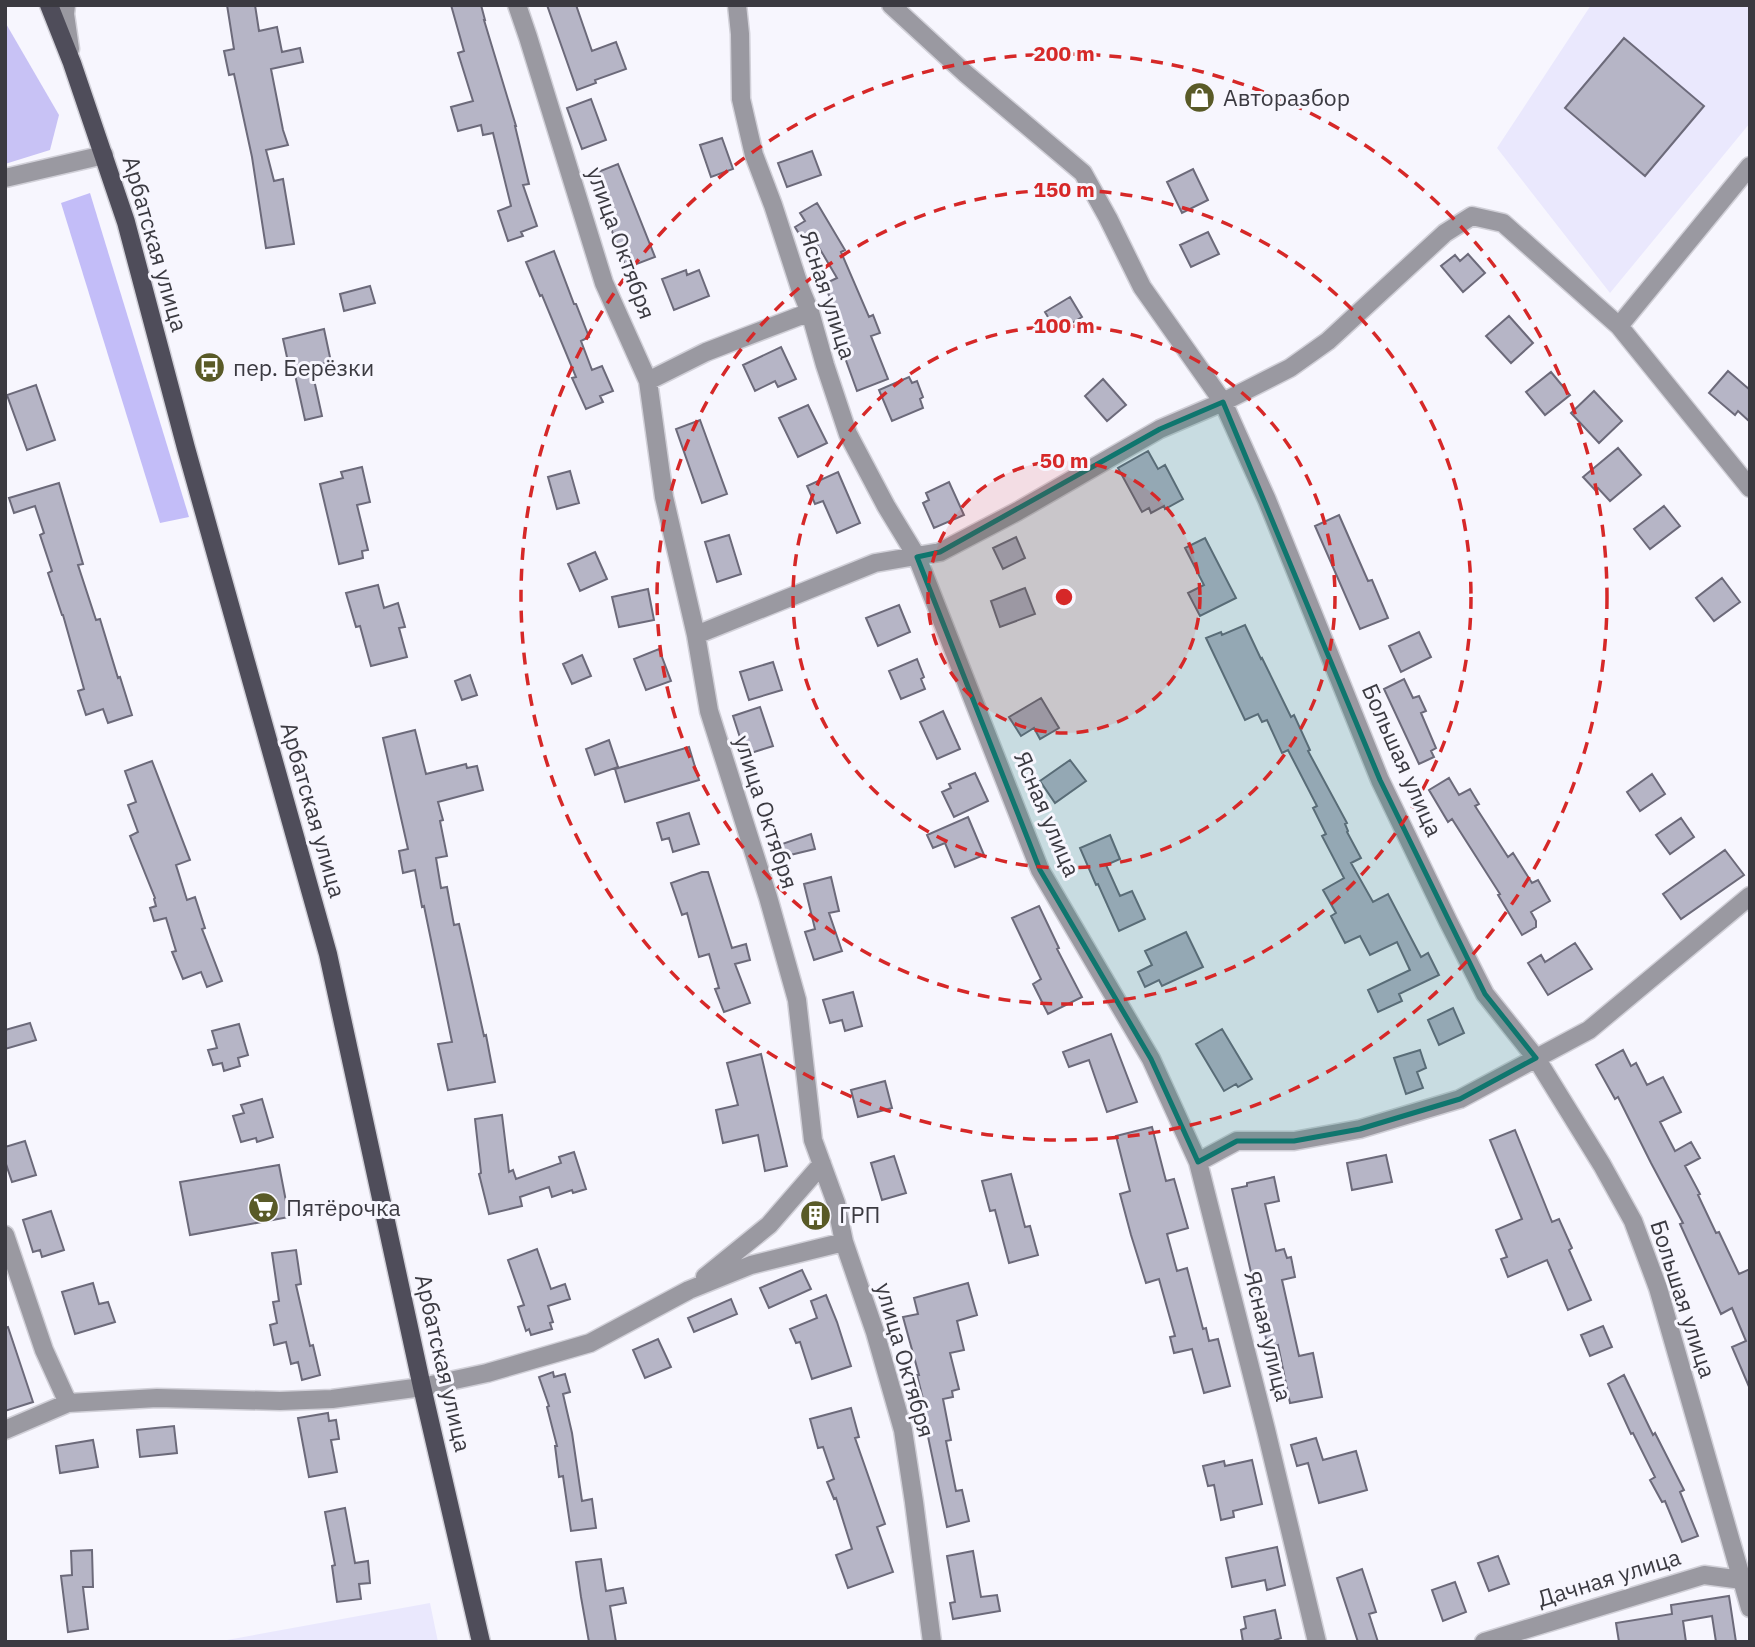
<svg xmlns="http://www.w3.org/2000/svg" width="1755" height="1647" viewBox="0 0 1755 1647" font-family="'IBM Plex Sans',sans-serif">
  <rect width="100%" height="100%" fill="#f7f6fe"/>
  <path fill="#eae8fd" d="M1591 5H1750V123L1610 293 1497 148Z
    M430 1603 438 1642H216Z"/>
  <path fill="#c8c2f5" d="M5 22 59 115 50 150 5 164Z"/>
  <path fill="#c3bdf8" d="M90 193 189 517 160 523 61 203Z"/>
  <path fill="#b6b5c6" stroke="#6c6a7a" stroke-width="2" d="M227 5H255L259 31 277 27 282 52 300 48 303 62 271 69 283 130 288 145 266 150 274 181 283 179 294 244 266 248 252 157 234 74 229 75 224 51 234 49Z
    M451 5H481L485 20H484L516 126H515L529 184 523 185 537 226 521 232 523 236 508 241 498 211 511 206 493 133 483 135 481 125 458 131 451 107 473 101 458 53 464 51Z
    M547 5H576L592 51 616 42 626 69 595 80 596 83 577 90Z
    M1624 38 1704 106 1645 176 1565 108Z
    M591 99 606 140 582 149 567 108Z
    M722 138 733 169 711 177 700 145Z
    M812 151 821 175 787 187 778 163Z
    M618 164 655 257 626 268 604 210 603 211 588 176Z
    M1193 169 1208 200 1182 213 1167 182Z
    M817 203 845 250 841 252 869 317 873 315 880 333 871 336 888 379 857 391 835 330 843 327 824 284 837 278 811 234 802 239 795 227 805 221 800 213Z
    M1208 232 1219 254 1191 267 1180 245Z
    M554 251 574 304H576L589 337 581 341 592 370 602 366 613 391 600 396 603 402 586 409 572 378 576 377 542 295 540 296 526 262Z
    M1468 254 1485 273 1463 292 1441 266 1455 255 1460 261Z
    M686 270 687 275 699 270 709 296 674 310 662 279Z
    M370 286 375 303 344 311 340 294Z
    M1070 297 1082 317 1057 332 1045 312Z
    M1509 316 1533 343 1511 363 1486 336Z
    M324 329 331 362 311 366 322 416 305 420 294 370 290 371 283 339Z
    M781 347 796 379 778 387 775 381 755 391 743 365Z
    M1728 371 1750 390V422L1738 411 1735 415 1709 393Z
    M1551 372 1570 395 1545 415 1526 392Z
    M909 377 912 383 917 381 923 397 920 399 923 408 892 421 879 390Z
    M1103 379 1126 405 1107 421 1085 396Z
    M36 385 55 440 27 450 7 395Z
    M1594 391 1622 421 1599 443 1571 413Z
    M808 405 827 443 798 457 779 418Z
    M700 420 727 494 702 503 676 429Z
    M1618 448 1641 475 1610 501 1598 488 1595 490 1583 477Z
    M1148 451 1158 469 1165 465 1183 499 1165 509 1164 506 1151 513 1149 508 1142 512 1118 468Z
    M362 467 370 502 357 505 368 550 362 551 363 558 339 564 320 484 343 478 341 472Z
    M570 471 579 503 557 509 548 477Z
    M838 472 860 523 837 533 823 501 815 504 807 486Z
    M949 482 964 515 934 528 923 503 929 500 926 493Z
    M59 483 83 564 78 565 96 620 100 619 118 678 120 677 132 715 108 723 103 709 86 715 78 691 84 689 63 615H62L48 573 52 571 40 535 44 533 35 506 14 513 9 498Z
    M1664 506 1680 526 1650 549 1634 529Z
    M1339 515 1368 581 1372 580 1388 618 1360 629 1315 526Z
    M729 535 741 574 717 582 705 542Z
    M1016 537 1025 558 1003 569 993 548Z
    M1205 538 1236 598 1200 616 1188 593 1204 585 1185 548Z
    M595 552 607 579 580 591 568 564Z
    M1722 578 1740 602 1714 621 1696 598Z
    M378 585 384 608 398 603 405 627 399 628 407 657 371 666 360 626 356 627 346 593Z
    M1025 588 1035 614 1000 627 991 601Z
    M648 589 654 620 619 627 612 597Z
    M899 605 910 632 878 646 866 618Z
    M1245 625 1261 659 1262 658 1291 717 1294 715 1310 750 1308 751 1347 823 1345 824 1348 831 1347 832 1361 858 1351 863 1373 902 1388 894 1421 957 1428 953 1439 975 1399 994 1402 1001 1378 1012 1368 990 1410 970 1397 942 1370 955 1360 936 1345 943 1331 916 1336 913 1323 890 1344 878 1322 836 1326 834 1313 808 1317 806 1288 750 1282 753 1267 720 1262 722 1258 714 1245 720 1206 638 1221 632 1222 635Z
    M1419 632 1431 657 1401 672 1389 646Z
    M659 649 671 681 646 690 634 659Z
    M582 655 591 676 572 684 563 664Z
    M917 659 924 677 921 679 925 689 901 699 889 671Z
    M773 662 782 690 749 700 740 672Z
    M470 675 477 695 462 700 455 681Z
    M1404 679 1413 698 1419 696 1426 711 1421 713 1436 748 1431 751 1434 757 1419 764 1384 689Z
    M1041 698 1059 728 1040 739 1034 728 1021 736 1009 717Z
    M760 707 773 746 751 753 750 748 744 750 733 716Z
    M943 711 960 749 937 759 920 722Z
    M415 730 426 774 466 764 467 768 477 766 483 790 438 802 443 820 440 821 447 856 436 858 441 888 447 887 454 925 459 924 484 1036 486 1035 495 1082 448 1090 438 1044 452 1042 424 906 422 907 415 870 403 873 399 851 408 849 383 738Z
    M609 740 618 767 595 775 586 749Z
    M689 747 699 780 625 802 615 769Z
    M1070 760 1086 781 1055 803 1040 781Z
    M152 761 190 860 176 865 187 900 195 897 205 928 202 929 222 981 207 987 201 972 183 979 172 952 176 951 166 918 154 921 150 908 156 906 154 899 155 898 130 836 138 832 128 805 136 802 125 771Z
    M975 773 988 801 954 817 942 792 951 788 949 784Z
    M1652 774 1665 794 1640 811 1627 792Z
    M1449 778 1459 795 1470 789 1479 804 1475 806 1508 857 1513 853 1532 883 1538 880 1550 901 1531 912 1536 921V927L1522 935 1498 895 1500 894 1452 819 1448 822 1429 790Z
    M689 813 699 844 673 852 669 838 662 840 657 823Z
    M968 817 984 855 955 867 945 843 933 848 927 835Z
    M1681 818 1694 837 1670 854 1656 835Z
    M811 834 815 849 786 856 782 844Z
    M1110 835 1120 859 1106 865 1120 896 1132 891 1145 919 1119 931 1098 884 1096 885 1080 848Z
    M1725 850 1744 875 1681 919 1663 894Z
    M702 872H708L732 948 746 944 750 960 735 964 750 1003 724 1012 715 989 719 988 709 954 699 957 687 913 682 915 671 883Z
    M831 877 839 911 829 913 842 951 814 960 805 932 815 929 804 884Z
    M1039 906 1059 948 1057 949 1082 997 1048 1014 1033 984 1041 979 1012 918Z
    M1186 932 1203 967 1162 986 1159 980 1145 987 1138 972 1152 965 1145 951Z
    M1575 943 1592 969 1548 995 1528 963 1541 955 1545 962Z
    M853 992 862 1026 845 1031 842 1020 830 1023 823 1000Z
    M1453 1008 1464 1033 1439 1045 1428 1020Z
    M30 1023 36 1040 5 1049V1030Z
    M239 1024 248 1055 238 1058 240 1066 224 1071 222 1063 213 1065 208 1050 217 1048 212 1031Z
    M1222 1029 1252 1079 1238 1087 1236 1084 1224 1091 1196 1044Z
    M1111 1034 1137 1102 1107 1112 1089 1060 1069 1067 1063 1052Z
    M1420 1050 1426 1068 1417 1072 1423 1088 1406 1094 1394 1058Z
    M1623 1050 1631 1066 1636 1063 1647 1085 1663 1077 1681 1112 1660 1122 1675 1151 1691 1142 1700 1158 1685 1166 1700 1194 1698 1195 1716 1233 1719 1232 1739 1274 1750 1269V1389L1732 1347 1746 1341 1732 1308 1721 1314 1680 1224 1683 1223 1651 1163 1618 1097 1615 1099 1596 1065Z
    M761 1054 787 1166 765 1171 758 1135 723 1143 716 1110 738 1105 727 1063Z
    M885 1081 892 1108 858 1117 851 1090Z
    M262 1099 273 1137 257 1142 256 1138 241 1142 233 1116 244 1113 241 1105Z
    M502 1115 509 1172 513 1170 516 1179 561 1163 559 1157 574 1152 586 1189 573 1193 572 1190 552 1197 549 1187 520 1197 522 1206 489 1214 479 1174 481 1173 475 1119Z
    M1152 1127 1166 1181 1174 1179 1188 1228 1167 1234 1177 1271 1187 1268 1203 1329 1206 1328 1209 1341 1218 1339 1230 1386 1204 1393 1192 1349 1174 1353 1170 1337 1175 1336 1159 1279 1146 1283 1131 1235 1120 1194 1130 1191 1116 1136Z
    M1515 1130 1552 1222 1559 1219 1572 1248 1569 1250 1591 1300 1568 1310 1547 1260 1508 1277 1501 1259 1507 1257 1496 1230 1522 1219 1490 1140Z
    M25 1141 36 1175 12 1182 5 1161V1147Z
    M1386 1155 1392 1182 1352 1190 1347 1163Z
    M894 1156 906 1193 882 1200 871 1163Z
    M279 1165 289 1217 190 1235 180 1182Z
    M1011 1174 1025 1227 1030 1226 1038 1255 1009 1263 995 1210 990 1211 982 1181Z
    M1274 1177 1279 1201 1265 1204 1276 1251 1284 1249 1287 1258 1291 1257 1295 1277 1282 1280 1299 1356 1313 1353 1322 1397 1290 1403 1278 1345 1268 1347 1232 1189 1247 1186V1183Z
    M51 1211 64 1250 42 1257 40 1250 33 1252 23 1220Z
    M537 1249 551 1289 565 1284 570 1299 548 1306 553 1322 550 1323 552 1329 531 1335 529 1329 526 1331 518 1307 524 1305 508 1260Z
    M296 1250 301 1284 296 1285 310 1346 313 1345 320 1375 302 1380 298 1362 291 1364 286 1342 274 1345 270 1325 277 1323 273 1302 279 1301 272 1253Z
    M802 1270 811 1289 769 1308 760 1288Z
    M93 1283 99 1304 108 1302 115 1322 75 1334 62 1292Z
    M968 1283 977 1315 957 1321 964 1350 950 1353 959 1389 952 1391 953 1397 943 1399 951 1440 946 1441 956 1491 962 1490 969 1521 947 1527 922 1408 925 1407 917 1375H919L903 1317 918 1314 914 1298Z
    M826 1295 837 1322 851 1366 812 1379 800 1342 796 1343 790 1329 817 1318 811 1301Z
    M731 1299 737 1314 694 1332 688 1318Z
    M1603 1326 1612 1347 1590 1356 1581 1335Z
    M8 1327 33 1402 5 1411V1328Z
    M658 1339 671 1367 645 1378 633 1350Z
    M553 1372 554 1377 565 1374 570 1392 563 1394 572 1433 582 1501 592 1499 596 1528 571 1531 563 1476 559 1477 555 1446H557L547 1407 549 1406 539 1377Z
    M1624 1375 1653 1435 1655 1433 1684 1490 1680 1492 1698 1536 1682 1542 1665 1501 1662 1502 1650 1480 1655 1477 1633 1433 1631 1434 1608 1384Z
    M851 1408 859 1437 855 1438 885 1524 877 1527 893 1572 848 1588 836 1555 852 1549 836 1498 834 1499 827 1482 834 1479 823 1447 818 1448 810 1419Z
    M328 1413 329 1421 336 1420 339 1439 331 1440 337 1472 309 1477 298 1418Z
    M174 1426 177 1453 140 1457 137 1430Z
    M1316 1438 1323 1460 1356 1451 1367 1490 1319 1503 1308 1463 1297 1466 1291 1445Z
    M93 1440 98 1467 60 1473 56 1446Z
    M1252 1460 1262 1504 1233 1511 1234 1517 1221 1520 1214 1485 1208 1486 1203 1466 1224 1461 1225 1466Z
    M345 1508 355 1563 368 1561 370 1583 359 1584 361 1599 337 1602 332 1566 335 1565 325 1512Z
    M1277 1547 1285 1585 1267 1590 1265 1580 1232 1587 1226 1558Z
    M92 1550 93 1587H83L88 1629 68 1632 61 1576 72 1575 71 1551Z
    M973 1551 981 1597 997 1595 1000 1611 953 1619 950 1603 955 1602 947 1556Z
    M1498 1556 1509 1584 1489 1591 1478 1563Z
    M601 1559 606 1591 623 1588 626 1603 610 1606 616 1642H589L581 1597 576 1562Z
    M1362 1569 1376 1612 1369 1614 1378 1642H1358L1337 1578Z
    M1455 1582 1466 1612 1443 1621 1432 1590Z
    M1729 1596 1736 1642H1716L1712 1616 1683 1621 1686 1642H1619L1616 1623 1672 1614 1671 1605Z
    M1275 1610 1281 1638 1275 1640 1276 1642H1243L1241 1630 1246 1628 1244 1617Z"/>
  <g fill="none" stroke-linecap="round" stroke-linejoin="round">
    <defs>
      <path id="minor" d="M66 5 65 14 70 49
        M517 5 528 37 604 283 648 381 664 497 696 635 709 711 768 897 797 1000 813 1140 836 1203 844 1242 875 1332 903 1430 914 1502 932 1642
        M737 5 740 34 741 99 754 155 773 205 800 288 810 312 825 365 848 434 886 506 917 557 1040 870 1151 1059 1198 1162 1266 1430 1317 1642
        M891 5 966 74 1083 173 1108 218 1142 287 1223 402 1267 500 1380 780 1448 921 1485 994 1536 1058 1602 1165 1633 1221 1658 1288 1750 1608
        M5 178 104 155
        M1619 326 1750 166
        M648 381 706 352 810 312
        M696 635 875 563 940 552 1018 511 1160 429 1223 402 1290 368 1328 341 1445 233 1472 216 1503 223 1619 326 1750 488
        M1198 1162 1237 1141H1294L1360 1129 1460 1099 1589 1030 1750 896
        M5 1235 44 1350 68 1403
        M705 1277 769 1225 822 1164
        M5 1430 68 1403 157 1398 280 1401 332 1399 422 1387 487 1373 590 1343 689 1290 751 1265 844 1242
        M1484 1642 1704 1575 1750 1581"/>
      <path id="major" d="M49 5 72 63 126 222 186 448 328 954 422 1387 481 1642"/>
    </defs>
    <use href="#minor" stroke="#d1d0d8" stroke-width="21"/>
    <use href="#major" stroke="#d1d0d8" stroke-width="21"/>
    <use href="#minor" stroke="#9a99a1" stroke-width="18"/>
    <use href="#major" stroke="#4f4d5a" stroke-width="18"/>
  </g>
  <path fill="#0f766e" fill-opacity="0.2" stroke="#0f766e" stroke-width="5" stroke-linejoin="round" d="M1223 402 1380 780 1485 994 1536 1058 1460 1099 1360 1129 1294 1141H1237L1198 1162 1151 1059 1040 870 917 557 940 552 1160 429Z"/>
  <circle cx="1064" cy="597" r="136" fill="#d62828" fill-opacity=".12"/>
  <g fill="none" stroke="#d62828" stroke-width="3.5" stroke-dasharray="12 9">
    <circle cx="1064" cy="597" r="136"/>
    <circle cx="1064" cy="597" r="271"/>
    <circle cx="1064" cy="597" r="407"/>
    <circle cx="1064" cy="597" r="543"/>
  </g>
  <defs>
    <symbol id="shop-disc" viewBox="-11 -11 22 22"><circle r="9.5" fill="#595a27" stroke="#f7f6fe"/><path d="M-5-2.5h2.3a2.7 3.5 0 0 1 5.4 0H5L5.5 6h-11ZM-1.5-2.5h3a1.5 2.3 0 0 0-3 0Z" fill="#fff"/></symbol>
    <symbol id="bus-disc" viewBox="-11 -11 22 22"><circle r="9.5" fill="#595a27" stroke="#f7f6fe"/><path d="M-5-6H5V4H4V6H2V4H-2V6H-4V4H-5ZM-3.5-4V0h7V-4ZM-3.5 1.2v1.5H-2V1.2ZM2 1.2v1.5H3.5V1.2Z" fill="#fff"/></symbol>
    <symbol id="supermarket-disc" viewBox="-11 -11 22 22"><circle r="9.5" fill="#595a27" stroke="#f7f6fe"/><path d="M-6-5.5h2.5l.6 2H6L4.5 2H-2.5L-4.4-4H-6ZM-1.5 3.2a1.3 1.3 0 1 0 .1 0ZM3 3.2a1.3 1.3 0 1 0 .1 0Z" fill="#fff"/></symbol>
    <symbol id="building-disc" viewBox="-11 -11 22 22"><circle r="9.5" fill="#595a27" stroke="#f7f6fe"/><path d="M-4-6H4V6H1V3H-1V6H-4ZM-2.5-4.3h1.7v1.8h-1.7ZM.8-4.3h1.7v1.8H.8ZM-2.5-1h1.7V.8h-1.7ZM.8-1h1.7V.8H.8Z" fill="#fff"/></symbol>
  </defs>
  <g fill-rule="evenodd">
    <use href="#shop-disc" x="1182" y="80" width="35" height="35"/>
    <use href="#bus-disc" x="192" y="350" width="35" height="35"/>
    <use href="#supermarket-disc" x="246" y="1190" width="35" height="35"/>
    <use href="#building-disc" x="798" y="1198" width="35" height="35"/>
  </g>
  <g text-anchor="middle" stroke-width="6" stroke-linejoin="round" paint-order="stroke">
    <g font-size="23" fill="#3b3a41" stroke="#f7f6fe" text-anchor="start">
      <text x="1223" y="106">Авторазбор</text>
      <text x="233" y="376">пер. Берёзки</text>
      <text x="286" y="1216">Пятёрочка</text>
      <text x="839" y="1223">ГРП</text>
    </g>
    <g font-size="23" fill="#3b3a41" stroke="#f7f6fe">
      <text transform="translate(621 243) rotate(70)" y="8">улица Октября</text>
      <text transform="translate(155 244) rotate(74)" y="8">Арбатская улица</text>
      <text transform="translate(828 295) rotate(72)" y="8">Ясная улица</text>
      <text transform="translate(1402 760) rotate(66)" y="8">Большая улица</text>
      <text transform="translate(313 810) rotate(74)" y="8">Арбатская улица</text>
      <text transform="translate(766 812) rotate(72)" y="8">улица Октября</text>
      <text transform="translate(1047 814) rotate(67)" y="8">Ясная улица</text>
      <text transform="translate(1683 1299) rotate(72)" y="8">Большая улица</text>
      <text transform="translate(1268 1336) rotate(76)" y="8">Ясная улица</text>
      <text transform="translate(905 1360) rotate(74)" y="8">улица Октября</text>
      <text transform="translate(443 1363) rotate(77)" y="8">Арбатская улица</text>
      <text transform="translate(1609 1578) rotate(-17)" y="8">Дачная улица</text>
    </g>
  </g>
  <circle cx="1064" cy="597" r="10" fill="#d62828" stroke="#f7f6fe" stroke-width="3.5"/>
  <g font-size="21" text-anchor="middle" font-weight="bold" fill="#d62828" stroke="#f7f6fe" stroke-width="6" stroke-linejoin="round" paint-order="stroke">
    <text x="1064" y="61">200 m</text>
    <text x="1064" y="197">150 m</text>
    <text x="1064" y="333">100 m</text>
    <text x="1064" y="468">50 m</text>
  </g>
  <rect width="1755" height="1647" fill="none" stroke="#3b3a41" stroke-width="14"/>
</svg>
